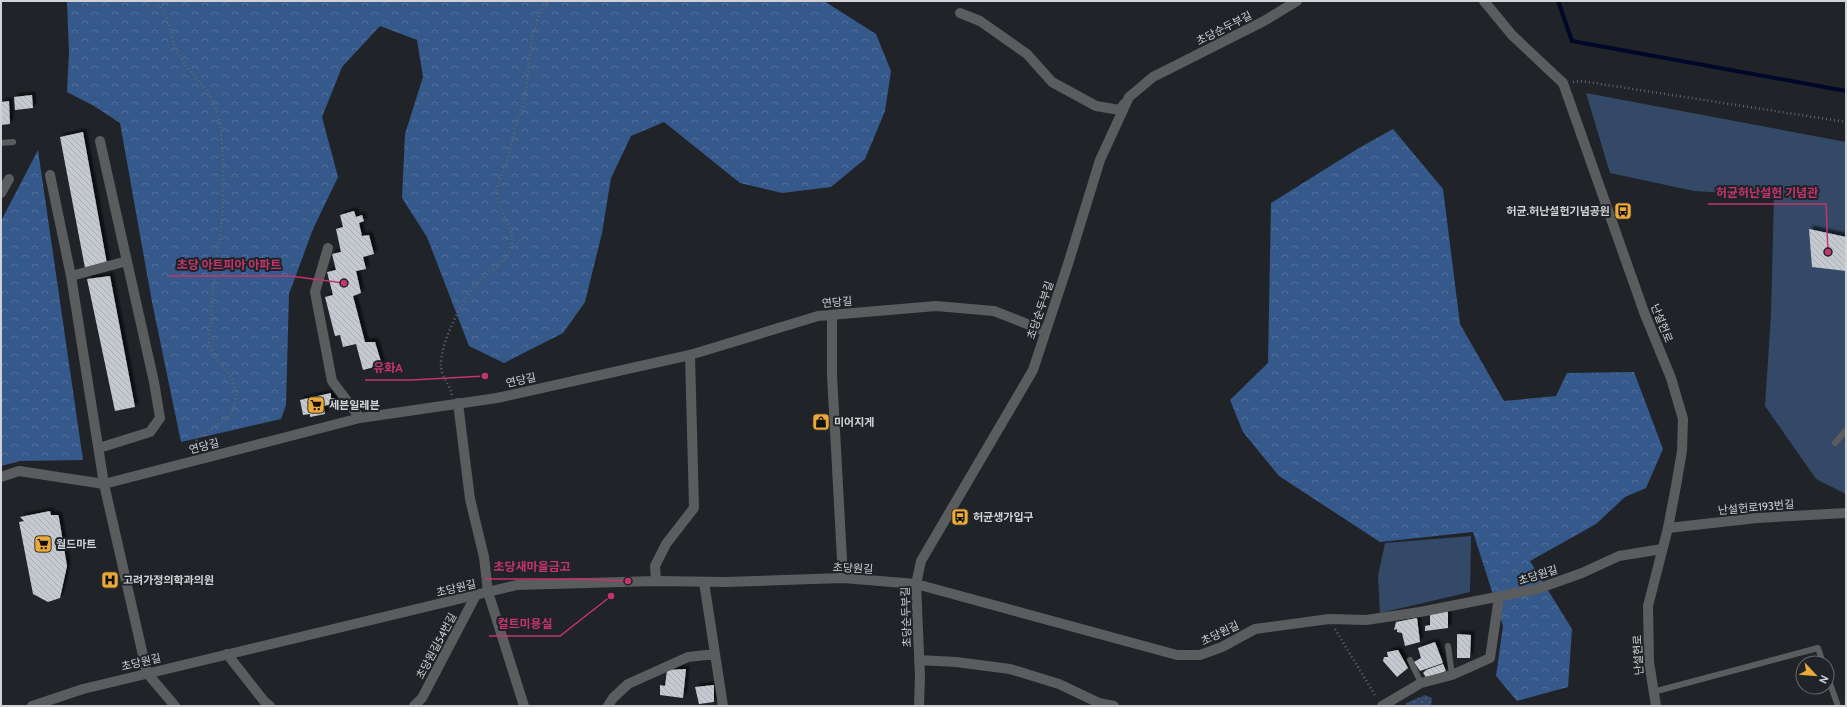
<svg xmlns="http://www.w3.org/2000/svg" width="1847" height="707" viewBox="0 0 1847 707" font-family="Cabin,'Noto Sans KR',sans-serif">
  <defs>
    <pattern id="grass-dots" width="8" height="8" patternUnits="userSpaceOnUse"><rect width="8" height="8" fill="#344967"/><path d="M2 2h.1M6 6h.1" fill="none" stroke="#50627c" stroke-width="1.8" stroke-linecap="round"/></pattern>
    <pattern id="forest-crowns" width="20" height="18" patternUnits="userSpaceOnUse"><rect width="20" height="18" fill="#36598b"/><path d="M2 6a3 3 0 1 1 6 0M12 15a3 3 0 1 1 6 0" fill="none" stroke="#52709b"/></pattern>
    <pattern id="building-back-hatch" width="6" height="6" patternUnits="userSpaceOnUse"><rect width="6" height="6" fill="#c5cad0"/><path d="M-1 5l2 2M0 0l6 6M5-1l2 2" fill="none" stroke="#aaaeb3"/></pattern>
    <filter id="shadow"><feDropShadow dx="3.5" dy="-3.5" stdDeviation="1" flood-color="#0009"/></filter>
  </defs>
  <rect width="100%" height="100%" fill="#202328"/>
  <path fill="url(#grass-dots)" d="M1425 695 1432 698 1431 706H1406V703Z"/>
  <path fill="url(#forest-crowns)" d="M67 1H824L876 34 891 71 885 111 865 159 831 187 782 193 740 183 664 122 631 136 611 178 602 233 585 302 563 333 504 363 469 346 427 237 402 198 405 134 423 77 417 40 380 26 342 67 322 117 338 177 313 229 289 294 286 405 281 419 181 442 152 302 120 123 94 106 67 92 69 52Z
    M1393 129 1443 189 1460 324 1504 401 1556 396 1567 373 1634 372 1663 449 1646 488 1625 497 1596 524 1530 561 1572 629 1568 687 1517 701 1496 676 1503 626 1473 532 1380 542 1279 476 1243 432 1230 400 1268 363 1271 203 1359 148Z
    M38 150 83 460 20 461 1 466V221Z"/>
  <path fill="#344967" d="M1586 93 1846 142V494L1816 479 1765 406 1771 314 1774 196 1694 191 1610 173Z
    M1471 536 1470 592 1380 613 1378 576 1385 543Z"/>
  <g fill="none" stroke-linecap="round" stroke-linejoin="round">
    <path stroke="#00082a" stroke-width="4" d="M1558 1 1572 41 1846 91"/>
  </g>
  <path fill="url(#building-back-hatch)" filter="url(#shadow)" d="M32 95 33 108 15 110 14 97Z
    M9 101 10 124 1 125V102Z
    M83 132 107 264 85 268 60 137Z
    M354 211 356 217 362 215 364 221 359 223 362 236 369 235 374 254 363 257 366 269 356 271 361 293 353 296 365 342H375L382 365 363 370 356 344 343 347 340 335 335 336 325 297 333 295 327 272 336 270 332 254 341 252 336 229 343 227 340 215Z
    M1809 229 1846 237V271L1812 267Z
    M110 276 135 407 115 411 87 279Z
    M331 393V398H340L338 403 323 406 325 414 310 417V414L303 415 300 400Z
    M50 511 51 515H58L59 518 67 566 60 598 48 602 33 594 19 522 24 521 20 517Z
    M1448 611V628L1425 631V626L1430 625V614Z
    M1417 618 1420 642 1405 646 1402 633 1397 632V629L1394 630 1396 622Z
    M1457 634 1471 635 1470 658H1457Z
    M1435 642 1443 663 1420 671 1414 662 1421 658 1418 648Z
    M1398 650 1408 668 1397 677 1383 661 1384 657H1388L1387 652Z
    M1443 664 1446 671 1427 679 1423 673 1426 670Z
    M686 669 683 698 660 695V685L665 686 667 670Z
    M714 685V702L699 704 695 687Z"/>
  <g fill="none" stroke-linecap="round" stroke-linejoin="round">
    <path stroke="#64666b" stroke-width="2.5" stroke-dasharray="1 3" stroke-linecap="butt" d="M155 1C174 22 167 35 179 55 189 73 205 84 214 104 220 117 221 131 222 145 224 172 224 200 221 227 217 257 212 286 211 317 210 325 209 333 209 341 211 366 245 371 233 409 229 422 208 430 197 437L195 449
      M1573 82 1581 81 1846 122
      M452 395C450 385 442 378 441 367 439 345 464 294 481 280 492 271 506 262 511 247 517 225 495 211 497 190 498 181 503 173 506 164 510 154 511 143 514 132 517 122 522 113 524 103 531 70 526 30 548 1
      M1335 629 1376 697"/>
    <path stroke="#5a5c5e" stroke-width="6" d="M1 143 13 142
      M1835 443 1846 430
      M1448 646 1452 675
      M1410 660 1421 683
      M1827 675 1838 706
      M1653 692 1818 648 1823 663"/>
    <path stroke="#5a5c5e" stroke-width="10" d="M960 13 980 21 1027 54 1052 82 1096 106 1120 110 1124 104
      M50 175 71 276
      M1 193 9 179
      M328 248 315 292 332 381 360 418
      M127 261 71 276 104 484 147 673 175 706
      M832 315V375L843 578
      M458 403 470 499 484 557 488 592 524 706
      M99 448 150 432 160 418 154 382 100 141
      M1 477 19 471 104 484 360 418 497 398 690 355 818 316 936 306 994 311 1045 331
      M1668 528 1757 518 1846 513
      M656 581 655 566 666 544 694 508 690 355
      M704 582 723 706
      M227 654 264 701 270 706
      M919 660 956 662 1010 669 1059 684 1099 703 1114 706
      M414 706 422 698 476 595
      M608 706 613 698 628 684 688 657 715 654
      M919 706 920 677 916 584 921 561 1033 370 1068 264 1100 160 1129 97 1153 77 1264 21 1297 1
      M1382 706 1421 683 1452 675 1490 658 1499 597"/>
    <path stroke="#5a5c5e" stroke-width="10" d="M1484 1 1512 35 1563 83 1644 312 1671 378 1683 419 1682 451 1676 486 1668 528 1648 606 1649 662 1656 706
      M32 706 83 689 517 585 656 581 726 582 843 578 916 584 1177 655H1200L1222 647 1255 629 1329 619 1366 620 1420 612 1537 589 1582 573 1619 556 1662 549"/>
  </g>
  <defs>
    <symbol id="bus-square" viewBox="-11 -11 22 22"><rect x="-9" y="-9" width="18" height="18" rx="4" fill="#eaaa39" stroke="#202328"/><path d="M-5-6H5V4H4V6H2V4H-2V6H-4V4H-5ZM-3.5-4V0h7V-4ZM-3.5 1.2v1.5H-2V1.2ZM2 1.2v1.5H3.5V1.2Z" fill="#111"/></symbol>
    <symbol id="supermarket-square" viewBox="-11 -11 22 22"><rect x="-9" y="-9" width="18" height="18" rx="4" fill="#eaaa39" stroke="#202328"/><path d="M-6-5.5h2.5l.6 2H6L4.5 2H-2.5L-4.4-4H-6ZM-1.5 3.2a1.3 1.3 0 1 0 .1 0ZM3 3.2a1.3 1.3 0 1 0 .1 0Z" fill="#111"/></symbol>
    <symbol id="shop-square" viewBox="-11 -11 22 22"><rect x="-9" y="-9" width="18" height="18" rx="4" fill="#eaaa39" stroke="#202328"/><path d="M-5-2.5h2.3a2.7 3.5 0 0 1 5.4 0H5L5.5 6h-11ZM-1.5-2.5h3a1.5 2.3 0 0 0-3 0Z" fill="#111"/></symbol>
    <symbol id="hospital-square" viewBox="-11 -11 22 22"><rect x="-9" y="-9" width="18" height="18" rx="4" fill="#eaaa39" stroke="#202328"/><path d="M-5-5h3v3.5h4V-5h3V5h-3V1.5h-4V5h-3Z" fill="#111"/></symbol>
  </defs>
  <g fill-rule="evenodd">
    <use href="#bus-square" x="1613" y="201" width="20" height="20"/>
    <use href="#supermarket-square" x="306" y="395" width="20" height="20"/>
    <use href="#shop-square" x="811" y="412" width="20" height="20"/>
    <use href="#bus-square" x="950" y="507" width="20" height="20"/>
    <use href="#supermarket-square" x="33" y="534" width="20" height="20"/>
    <use href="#hospital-square" x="100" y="570" width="20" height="20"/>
  </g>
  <g text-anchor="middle" stroke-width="4" stroke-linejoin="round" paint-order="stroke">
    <g font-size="11" fill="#d1d3d6" stroke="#202328">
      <text transform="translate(1224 28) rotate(-27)" y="4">초당순두부길</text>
      <text transform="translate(837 302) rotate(-5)" y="4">연당길</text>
      <text transform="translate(1040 310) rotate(-71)" y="4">초당순두부길</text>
      <text transform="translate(1662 323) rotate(68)" y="4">난설헌로</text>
      <text transform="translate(521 380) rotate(-13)" y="4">연당길</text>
      <text transform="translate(204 446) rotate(-15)" y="4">연당길</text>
      <text transform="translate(1756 507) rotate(-5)" y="4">난설헌로193번길</text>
      <text transform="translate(853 568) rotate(3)" y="4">초당원길</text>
      <text transform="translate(1538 575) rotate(-17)" y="4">초당원길</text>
      <text transform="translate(456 588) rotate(-13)" y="4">초당원길</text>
      <text transform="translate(906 617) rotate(-92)" y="4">초당순두부길</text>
      <text transform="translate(1220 633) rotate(-25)" y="4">초당원길</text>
      <text transform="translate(436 646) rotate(-62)" y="4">초당원길54번길</text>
      <text transform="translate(1638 655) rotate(-93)" y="4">난설헌로</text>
      <text transform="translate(141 662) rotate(-13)" y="4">초당원길</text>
    </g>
    <g font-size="11" font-weight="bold" fill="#d1d3d6" stroke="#202328" text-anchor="start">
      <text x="1610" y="215" text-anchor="end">허균.허난설헌기념공원</text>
      <text x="329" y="409">세븐일레븐</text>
      <text x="834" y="426">미어지게</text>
      <text x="973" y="521">허균생가입구</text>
      <text x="56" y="548">월드마트</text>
      <text x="123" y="584">고려가정의학과의원</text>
    </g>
  </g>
  <path fill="none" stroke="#c4346d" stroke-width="1.5" d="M1828 252L1826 204H1708M344 283L290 276H169M485 376L411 380H365M628 581L579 579H485M611 596L560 636H489"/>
  <g fill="#c4346d" stroke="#202328" stroke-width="1.5">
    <circle cx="1828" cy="252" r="4"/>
    <circle cx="344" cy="283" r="4"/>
    <circle cx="485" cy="376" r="4"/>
    <circle cx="628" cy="581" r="4"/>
    <circle cx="611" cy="596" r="4"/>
  </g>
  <g font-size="12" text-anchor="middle" font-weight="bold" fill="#c4346d" stroke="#202328" stroke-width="4" stroke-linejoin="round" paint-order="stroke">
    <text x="1767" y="197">허균허난설헌 기념관</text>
    <text x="229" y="269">초당 아트피아 아파트</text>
    <text x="388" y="372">유화A</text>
    <text x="532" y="571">초당새마을금고</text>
    <text x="525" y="628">컬트미용실</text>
  </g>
  <rect width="1847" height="707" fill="none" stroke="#d1d3d6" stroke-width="4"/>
  <g transform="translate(1815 675) rotate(116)"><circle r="19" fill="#202328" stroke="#67696e"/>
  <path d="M0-3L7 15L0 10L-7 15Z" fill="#eaaa39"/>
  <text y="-6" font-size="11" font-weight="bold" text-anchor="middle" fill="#d1d3d6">N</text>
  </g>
</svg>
